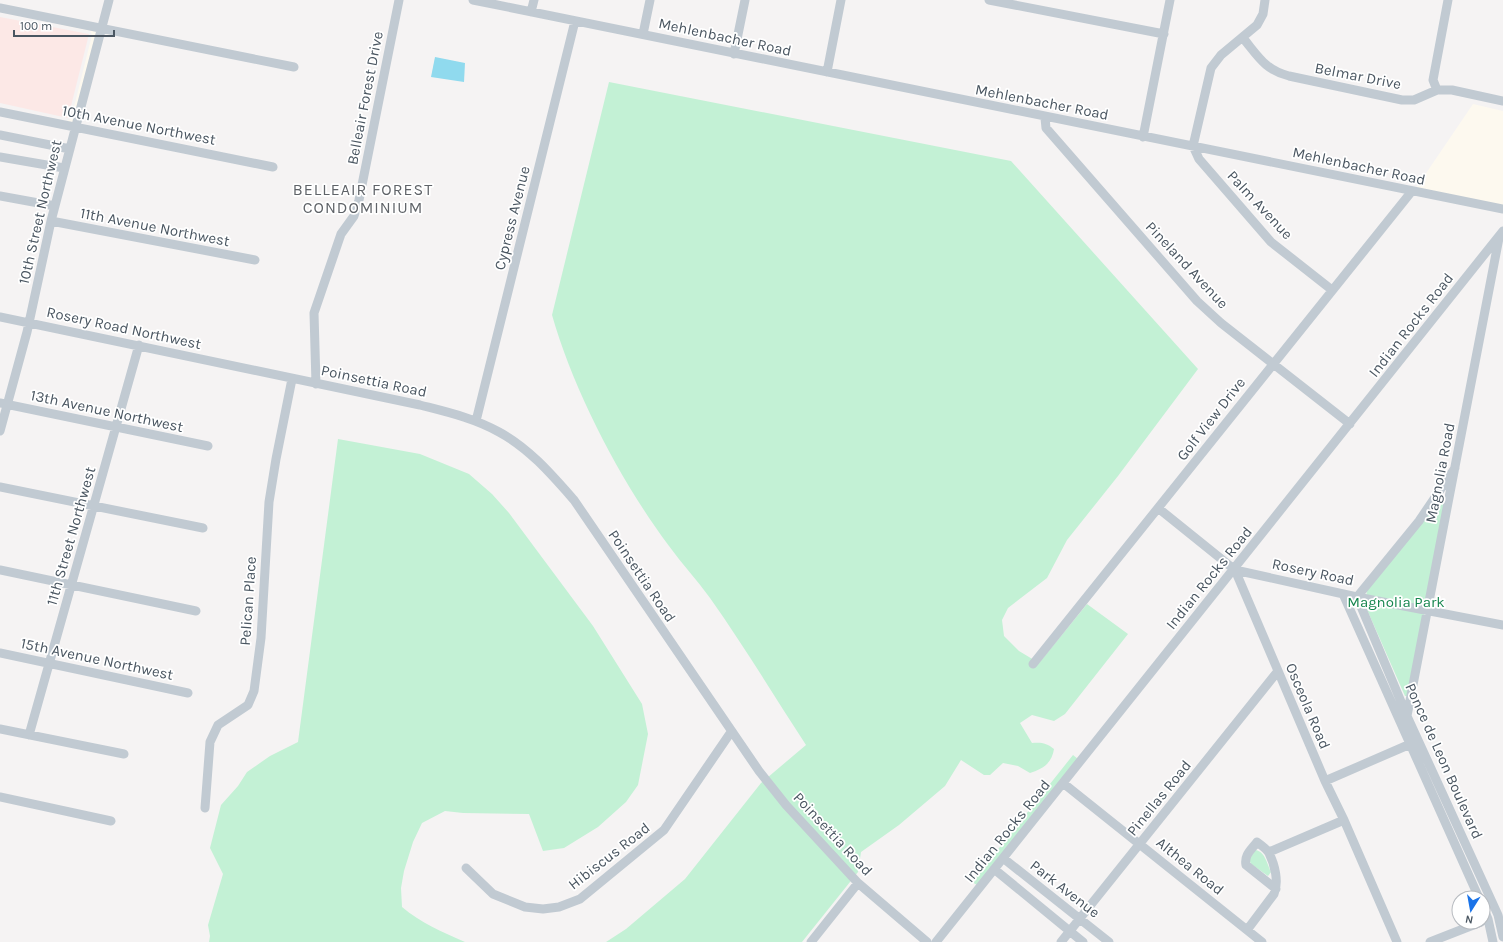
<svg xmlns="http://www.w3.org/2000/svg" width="1503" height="942" viewBox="0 0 1503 942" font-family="Karla,sans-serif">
  <rect width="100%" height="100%" fill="#f5f3f3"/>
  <path fill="#fdf9ef" d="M0 12 97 32 73 122 67 121 71 119 92 35 90 31Z
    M1473 104 1503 111V206L1416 188Z"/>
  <path fill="#fce8e6" d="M0 17 89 34 68 118 0 103Z"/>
  <path fill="#c3f1d5" d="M609 82 1011 161 1198 369 1118 476 1067 540 1047 578 1008 608 1002 620 1004 636 1019 651 1039 663 1087 604 1128 634 1065 714 1054 721 1032 715 1020 723 1032 743C1041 742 1047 743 1054 749 1052 763 1043 769 1030 773L1018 766 1003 763 990 775H984L961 760 945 786 899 825 861 852 858 872 802 942H606L626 929 685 879 761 783 806 745C774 696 744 646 710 598 697 580 682 564 669 546 621 482 574 392 552 315Z
    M338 439 420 454 469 474 492 494 509 513 593 626 642 704 648 734 638 785 626 802 598 827 564 848 543 851 529 814 463 813 445 811 422 823 413 842 404 871 401 888 402 907C421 923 442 932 465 942H209L210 936 208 925 223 874 210 848 221 805 238 786 247 772 270 756 298 742Z
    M1445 496 1446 501 1408 696H1405L1365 605 1367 590 1441 497Z
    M1073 755 1078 759 977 885 972 882Z
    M1255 850C1265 851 1267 864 1271 872L1268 876 1251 864 1249 859Z"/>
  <path fill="#90daee" d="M435 57 465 63 464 82 431 77Z"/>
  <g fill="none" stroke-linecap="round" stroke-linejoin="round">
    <path stroke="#c1cad2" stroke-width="9" d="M473 0 1503 209
      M989 0 1164 34
      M1265 0 1263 14 1257 25 1221 55 1211 68 1193 146 1199 159 1271 242 1332 290
      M0 8 294 67
      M531 12 534 0
      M643 34 650 0
      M1243 38C1258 56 1265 70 1289 76L1402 100H1414L1437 90H1452L1503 101
      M734 54 745 0
      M827 72 841 0
      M1437 90 1433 80 1448 0
      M0 112 273 167
      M1045 118 1046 128 1197 301 1221 323 1350 424
      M0 135 70 149
      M1143 137 1170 0
      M0 157 64 168
      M0 196 55 206
      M51 221 255 260
      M0 317 420 405C447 412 474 418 499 432 529 448 552 475 574 500L759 771 786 805 858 883 927 942
      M316 384 314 313 341 234 354 216 359 200 399 0
      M0 403 208 446
      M476 421 575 21
      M0 431 27 332 51 221 109 0
      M1455 468 1419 521 1357 597 1407 716 1498 915 1503 937
      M0 487 203 528
      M1158 508 1235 570 1325 781 1344 820 1397 942
      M0 570 196 611
      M1235 570 1357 597 1503 625
      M1343 594 1479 898
      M0 653 188 693
      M1033 664 1412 191
      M1407 716 1499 238
      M0 729 124 754
      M29 735 139 345
      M1325 781 1415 742
      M1063 783 1262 942
      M0 797 111 821
      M205 808 210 742 218 725 248 705 254 691 261 638 269 502 276 459 292 379
      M1269 852 1344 820
      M1003 858 1109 942
      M466 868 493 894 525 907 543 909 559 907 580 899 664 830 731 732
      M994 869 1083 942
      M1483 907 1488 919 1493 942
      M1247 930 1274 894C1279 882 1275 865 1269 853 1267 849 1261 845 1257 842 1251 850 1244 855 1246 865L1276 889
      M811 942 858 883
      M936 942 1503 231
      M1061 942 1278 671
      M1430 942 1481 922"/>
  </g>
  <g text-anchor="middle" stroke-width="3.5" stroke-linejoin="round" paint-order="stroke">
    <g font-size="15" fill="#4a5661" stroke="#fff">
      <text transform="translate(725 37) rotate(12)" y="5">Mehlenbacher Road</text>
      <text transform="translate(1358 76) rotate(11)" y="5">Belmar Drive</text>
      <text transform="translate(365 98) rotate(-79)" y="5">Belleair Forest Drive</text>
      <text transform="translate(1042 102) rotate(11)" y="5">Mehlenbacher Road</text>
      <text transform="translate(139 125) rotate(11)" y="5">10th Avenue Northwest</text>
      <text transform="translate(1359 166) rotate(12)" y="5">Mehlenbacher Road</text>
      <text transform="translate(1260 205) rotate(47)" y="5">Palm Avenue</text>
      <text transform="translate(40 212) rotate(-77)" y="5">10th Street Northwest</text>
      <text transform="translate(512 218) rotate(-76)" y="5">Cypress Avenue</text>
      <text transform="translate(155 227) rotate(11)" y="5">11th Avenue Northwest</text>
      <text transform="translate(1187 265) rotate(47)" y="5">Pineland Avenue</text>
      <text transform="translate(1411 325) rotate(-52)" y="5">Indian Rocks Road</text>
      <text transform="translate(124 328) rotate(12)" y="5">Rosery Road Northwest</text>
      <text transform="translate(374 381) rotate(12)" y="5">Poinsettia Road</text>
      <text transform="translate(107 411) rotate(12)" y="5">13th Avenue Northwest</text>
      <text transform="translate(1211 419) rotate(-52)" y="5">Golf View Drive</text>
      <text transform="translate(1440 473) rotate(-79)" y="5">Magnolia Road</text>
      <text transform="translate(71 536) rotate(-74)" y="5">11th Street Northwest</text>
      <text transform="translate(1313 572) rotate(12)" y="5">Rosery Road</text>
      <text transform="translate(642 576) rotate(56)" y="5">Poinsettia Road</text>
      <text transform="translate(1209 578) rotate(-51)" y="5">Indian Rocks Road</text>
      <text transform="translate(248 601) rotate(-86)" y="5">Pelican Place</text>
      <text transform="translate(97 659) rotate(12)" y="5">15th Avenue Northwest</text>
      <text transform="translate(1308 706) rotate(67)" y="5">Osceola Road</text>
      <text transform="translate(1444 761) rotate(66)" y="5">Ponce de Leon Boulevard</text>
      <text transform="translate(1159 798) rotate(-51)" y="5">Pinellas Road</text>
      <text transform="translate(1007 831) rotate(-51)" y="5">Indian Rocks Road</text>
      <text transform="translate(833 834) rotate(47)" y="5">Poinsettia Road</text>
      <text transform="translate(609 856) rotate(-38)" y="5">Hibiscus Road</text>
      <text transform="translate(1190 866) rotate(39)" y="5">Althea Road</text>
      <text transform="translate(1065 889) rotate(38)" y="5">Park Avenue</text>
    </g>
    <g font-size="15" fill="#17864f" stroke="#fff">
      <text x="1396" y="607">Magnolia Park</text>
    </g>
    <g font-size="16" letter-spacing="1" fill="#5f6368" stroke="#fff">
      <text x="363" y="195">BELLEAIR FOREST<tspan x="363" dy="18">CONDOMINIUM</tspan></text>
    </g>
  </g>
  <g transform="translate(1471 910) rotate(191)"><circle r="19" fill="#ffffff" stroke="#b7bbc0"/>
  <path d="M0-3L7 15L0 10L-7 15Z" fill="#1a73e8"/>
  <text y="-6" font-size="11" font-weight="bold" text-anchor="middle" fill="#4a5661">N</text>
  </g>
  <path d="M14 30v6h100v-6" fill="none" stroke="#4a5661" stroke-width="2"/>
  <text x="20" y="30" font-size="12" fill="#4a5661" stroke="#ffffff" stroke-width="3" paint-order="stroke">100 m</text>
</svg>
